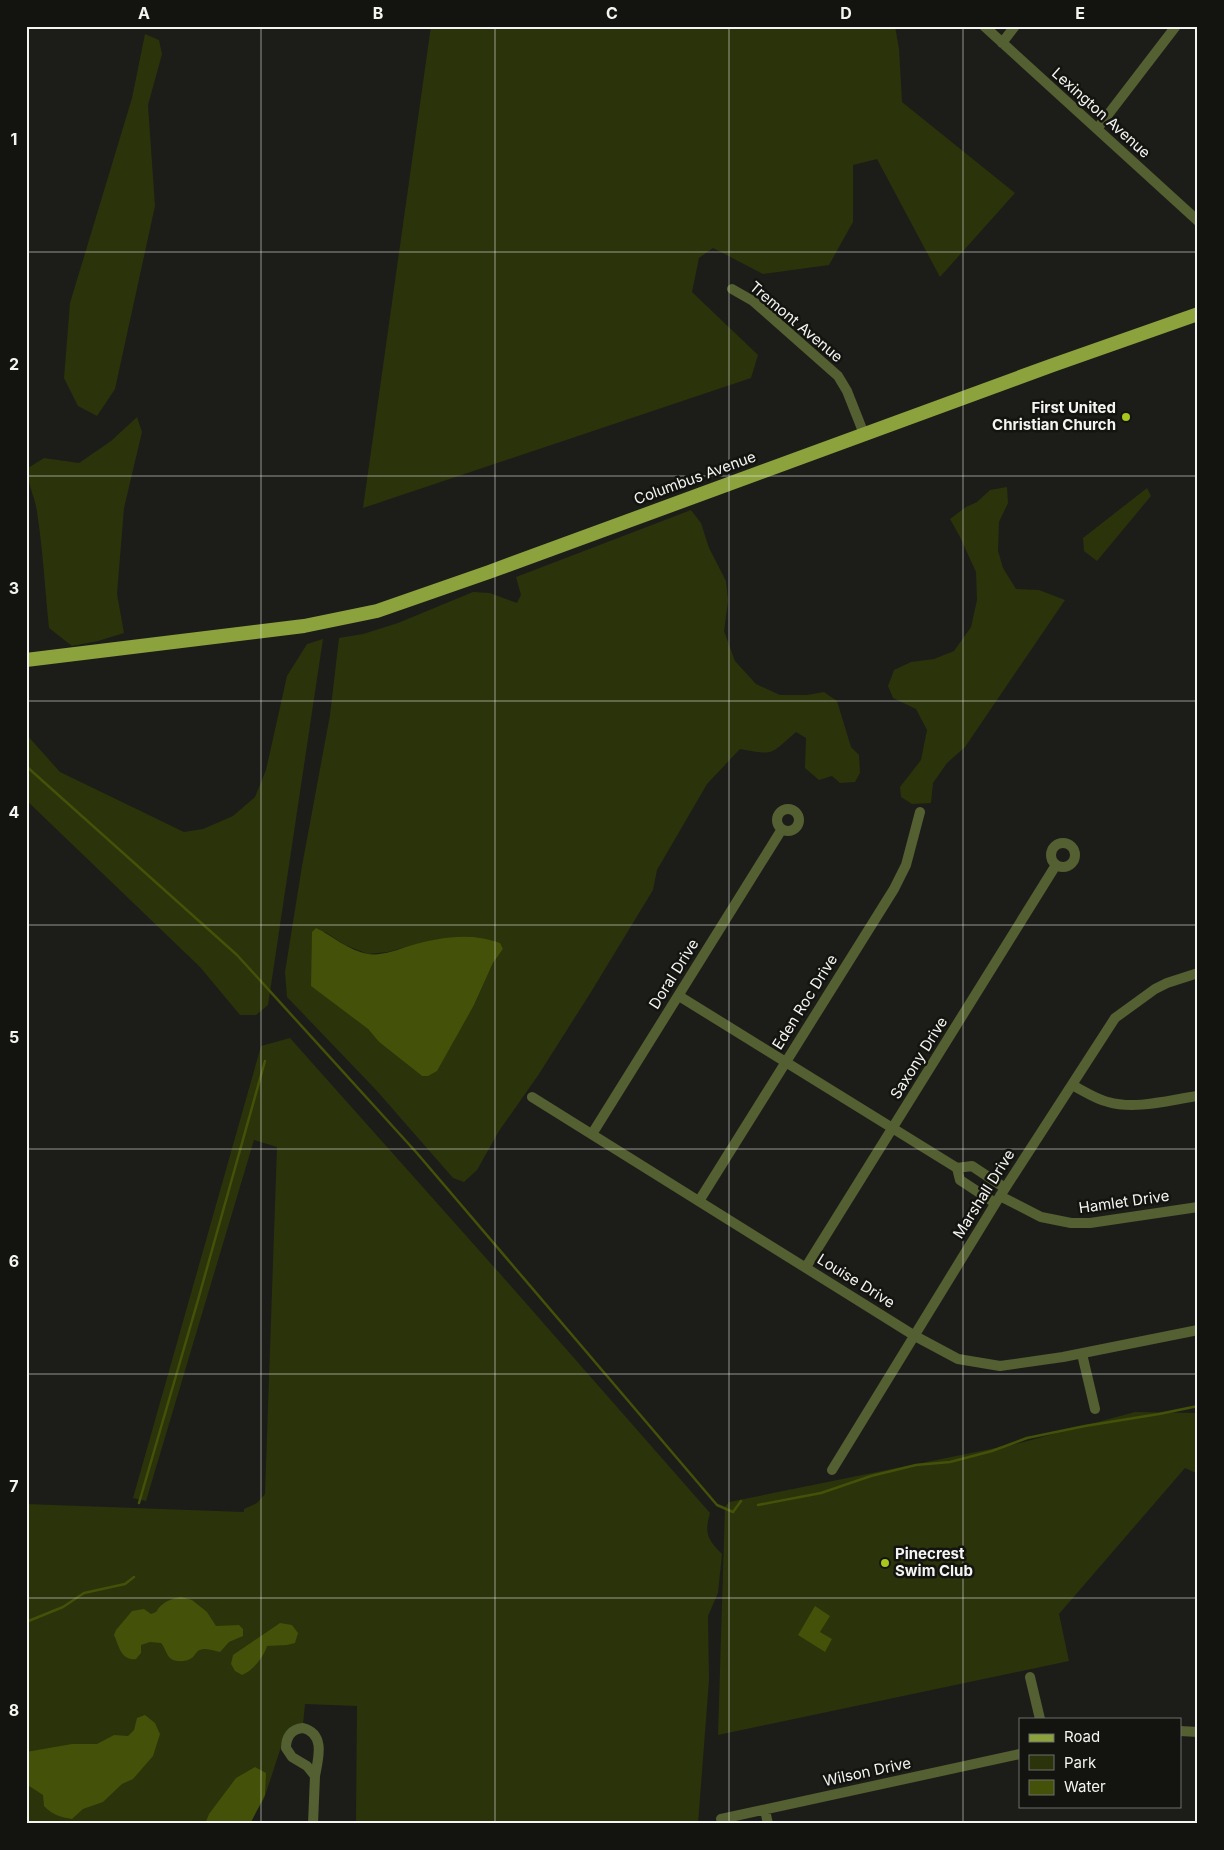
<svg xmlns="http://www.w3.org/2000/svg" width="1224" height="1850" viewBox="0 0 1224 1850" font-family="Inter,sans-serif">
  <rect width="100%" height="100%" fill="#1c1d19"/>
  <path fill="#2b330a" fill-rule="evenodd" d="M431 26H895L899 49 902 102 1015 193 940 277 877 159 853 165V222L829 265 763 274 713 248 699 258 692 292 758 355 751 378 363 508Z
    M145 34 159 40 162 54 148 105 155 206 115 389 97 416 78 406 64 378 70 303 132 98Z
    M137 417 142 432 124 508 117 594 124 633 98 641 72 646 49 628C45 589 43 551 37 512 35 496 27 485 28 468L44 458 79 463 111 441Z
    M1007 487 1008 503 999 522 998 551 1003 568 1016 589 1039 590 1065 600 965 747 947 763 933 783 931 803 912 804 901 797 900 787 921 760 927 730 916 709 893 698 888 686 894 670 911 662 934 659 954 651 971 627 977 600 976 572 960 537 950 519 966 507 977 502 990 490Z
    M1147 488 1151 496 1097 561 1084 551 1083 538Z
    M691 510 701 523 709 548 726 581 728 601 724 631 735 661 756 684 780 695H807L824 692 837 701 851 747 859 755 860 773 855 782 840 783 832 776 819 780 805 768 806 738 796 732C770 754 776 756 740 749L707 784 657 870 653 890 591 992 539 1074 499 1131 477 1170 464 1182 453 1178 377 1091 287 997 285 972 302 866 330 715 339 638 363 634 398 623 473 592 490 593 517 603 521 595 516 577ZM312 932H325L345 945 368 954 388 952 424 942 503 949 493 963 474 1005 422 1076 379 1042 368 1029 312 986Z
    M323 639 268 1005 256 1015H240L200 967 26 800V734L60 772 184 832 203 829 233 816 255 797 266 770 287 676 307 644Z
    M290 1038 510 1285 710 1513C704 1534 708 1540 722 1554L718 1593 708 1616 709 1680 698 1824H356L357 1706 305 1704 303 1724 284 1738 264 1799 248 1824H26V1504L244 1512V1509L257 1503 265 1494 277 1147 254 1140 146 1501 133 1498 261 1046Z
    M1135 1412 1198 1413V1474L1185 1468 1059 1614 1069 1661 718 1735 725 1507 729 1502 1020 1443Z"/>
  <path fill="#435109" d="M316 928C333 936 349 951 368 954 381 956 397 950 409 946 439 937 471 932 500 943L503 949 493 963 474 1005 437 1071 428 1076H422L379 1042 368 1029 311 986 312 932Z
    M181 1597 192 1600 207 1612 216 1626 239 1625 243 1629V1636L229 1642 220 1652C214 1651 206 1647 200 1650 196 1651 195 1656 192 1658 186 1662 174 1663 169 1657 166 1653 165 1648 161 1643L150 1642 141 1645V1653L136 1659C121 1661 119 1646 114 1635L116 1630 132 1611 144 1609 151 1614 156 1612C162 1602 170 1599 181 1597Z
    M815 1606 830 1616 820 1632 832 1639 825 1652 798 1635Z
    M280 1623 292 1625 298 1633 295 1643 287 1645 267 1646C264 1657 252 1671 242 1675L235 1671 231 1664 233 1655Z
    M145 1715 155 1723 160 1734 153 1756 133 1779 122 1784 103 1802 83 1809 72 1819C61 1817 52 1815 44 1806L43 1795 26 1784V1752L72 1744H97L114 1735 128 1736 134 1730 137 1718Z
    M255 1767 266 1773 265 1795 250 1824H205L209 1814 236 1778Z"/>
  <g fill="none" stroke-linecap="round" stroke-linejoin="round">
    <path stroke="#435109" stroke-width="2.5" d="M26 766 237 955 416 1152 717 1505 733 1512 741 1501
      M139 1503 198 1300 265 1061
      M758 1505 821 1493 871 1476 916 1465 950 1462 992 1451 1027 1438 1085 1426 1159 1414 1198 1406
      M26 1622 63 1607 84 1593 125 1584 134 1577"/>
    <path stroke="#545f32" stroke-width="10" d="M984 26 1198 221
      M1002 43 1015 26
      M1097 129 1176 26
      M732 289 753 301 838 376 847 391 864 434
      M777 820a11 11 0 1 1 22 0a11 11 0 1 1-22 0Z
      M1051 855a12 12 0 1 1 24 0a12 12 0 1 1-24 0Z
      M679 996 957 1168 960 1180 995 1203
      M1072 1085C1084 1091 1095 1099 1108 1102 1136 1110 1169 1100 1198 1096
      M532 1097 915 1336 958 1359 1000 1366 1063 1357 1198 1330
      M592 1134 782 829
      M957 1168 972 1166 1005 1188
      M1000 1196 1041 1217 1071 1223H1090L1198 1207
      M699 1201 894 889 906 865 920 812
      M806 1267 1056 865
      M1082 1354 1095 1409
      M832 1470 1000 1196 1115 1018 1155 989 1167 983 1198 973
      M1030 1677 1040 1719
      M303 1728C326 1734 318 1759 315 1776L307 1766 292 1757 286 1748C286 1737 291 1729 303 1728Z
      M1180 1731 1198 1732
      M765 1810 768 1824
      M721 1819 1020 1754
      M313 1824 315 1776"/>
    <path stroke="#8ca23d" stroke-width="14" d="M26 660 304 626 377 611 489 572 1053 365 1198 314"/>
  </g>
  <path fill="none" stroke="#f4f5f2" stroke-width="1" stroke-opacity="0.55" d="M261 26V1824M495 26V1824M729 26V1824M963 26V1824M26 252H1198M26 476H1198M26 701H1198M26 925H1198M26 1149H1198M26 1374H1198M26 1598H1198"/>
  <g fill="#a8c71c" stroke="#131410" stroke-width="2">
    <circle cx="1126" cy="417" r="5"/>
    <circle cx="885" cy="1563" r="5"/>
  </g>
  <g text-anchor="middle" stroke-width="5" stroke-linejoin="round" paint-order="stroke">
    <g font-size="15" fill="#f4f5f2" stroke="#131410">
      <text transform="translate(1101 113) rotate(42)" y="5">Lexington Avenue</text>
      <text transform="translate(796 322) rotate(40)" y="5">Tremont Avenue</text>
      <text transform="translate(695 478) rotate(-20)" y="5">Columbus Avenue</text>
      <text transform="translate(674 974) rotate(-58)" y="5">Doral Drive</text>
      <text transform="translate(805 1002) rotate(-58)" y="5">Eden Roc Drive</text>
      <text transform="translate(919 1058) rotate(-58)" y="5">Saxony Drive</text>
      <text transform="translate(984 1194) rotate(-58)" y="5">Marshall Drive</text>
      <text transform="translate(1124 1202) rotate(-8)" y="5">Hamlet Drive</text>
      <text transform="translate(856 1281) rotate(32)" y="5">Louise Drive</text>
      <text transform="translate(867 1772) rotate(-12)" y="5">Wilson Drive</text>
    </g>
    <g font-size="15" font-weight="bold" fill="#f4f5f2" stroke="#131410" text-anchor="end">
      <text x="1116" y="413">First United<tspan x="1116" dy="17">Christian Church</tspan></text>
      <text x="895" y="1559" text-anchor="start">Pinecrest<tspan x="895" dy="17">Swim Club</tspan></text>
    </g>
  </g>
  <rect width="1224" height="1850" fill="none" stroke="#131410" stroke-width="55"/>
  <rect x="1019" y="1718" width="162" height="90" fill="#131410" stroke="#6d6e6a"/>
  <rect x="1029" y="1734" width="25" height="8" fill="#8ca23d" stroke="#6d6e6a"/>
  <text x="1064" y="1742" font-size="15" fill="#f4f5f2">Road</text>
  <rect x="1029" y="1755" width="25" height="15" fill="#2b330a" stroke="#6d6e6a"/>
  <text x="1064" y="1768" font-size="15" fill="#f4f5f2">Park</text>
  <rect x="1029" y="1780" width="25" height="15" fill="#435109" stroke="#6d6e6a"/>
  <text x="1064" y="1792" font-size="15" fill="#f4f5f2">Water</text>
  <rect x="28" y="28" width="1168" height="1794" fill="none" stroke="#f4f5f2" stroke-width="2"/>
  <g font-size="16" text-anchor="middle" font-weight="bold" fill="#f4f5f2">
    <text x="144" y="19">A</text>
    <text x="378" y="19">B</text>
    <text x="612" y="19">C</text>
    <text x="846" y="19">D</text>
    <text x="1080" y="19">E</text>
    <text x="14" y="145">1</text>
    <text x="14" y="370">2</text>
    <text x="14" y="594">3</text>
    <text x="14" y="818">4</text>
    <text x="14" y="1043">5</text>
    <text x="14" y="1267">6</text>
    <text x="14" y="1492">7</text>
    <text x="14" y="1716">8</text>
  </g>
</svg>
